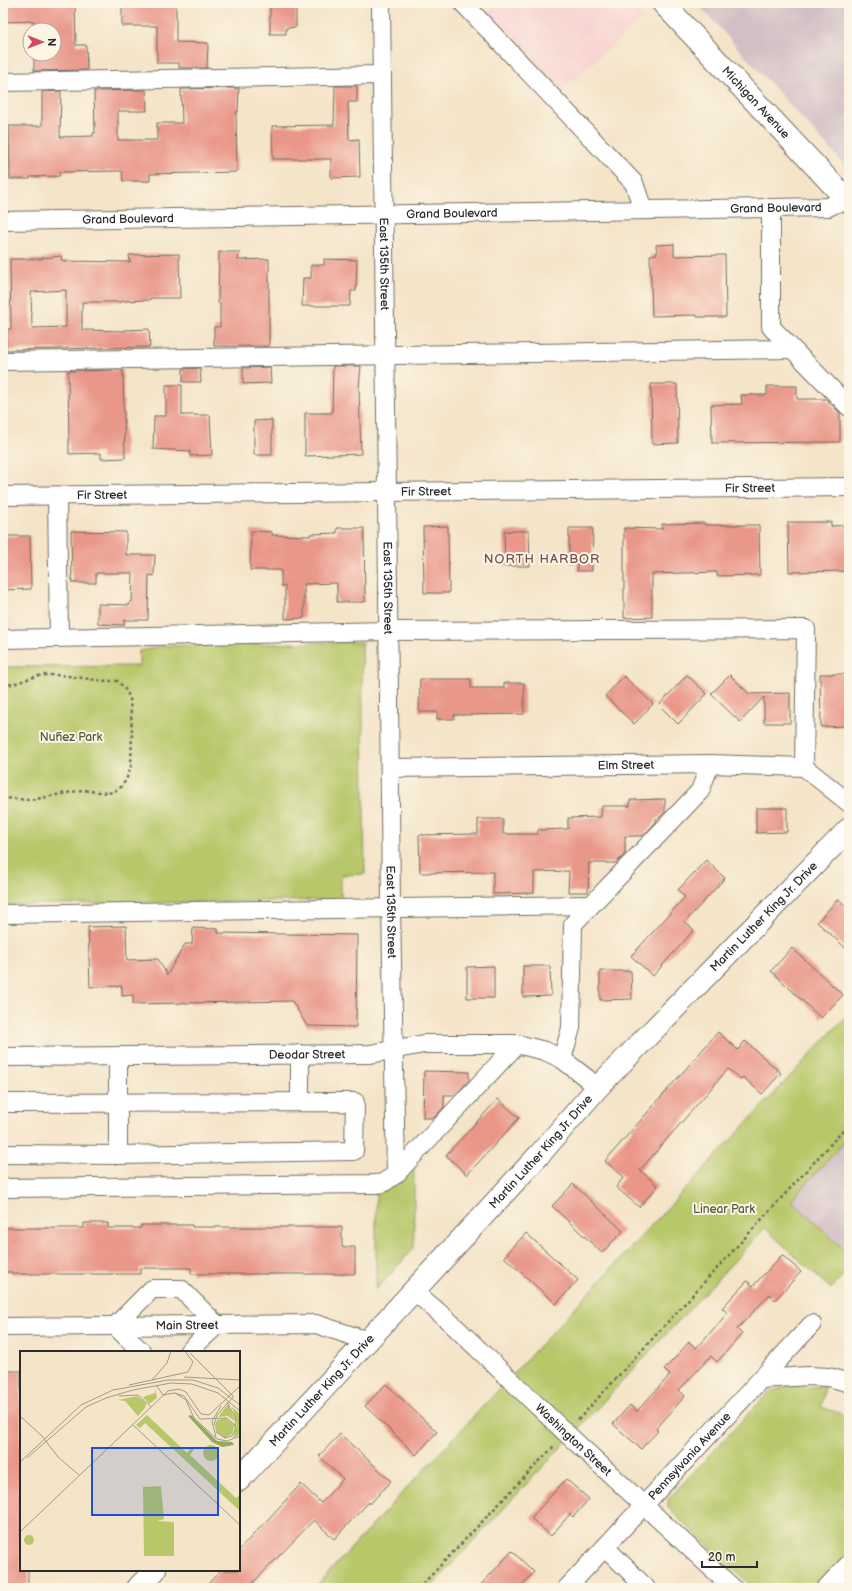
<svg xmlns="http://www.w3.org/2000/svg" width="852" height="1591" viewBox="0 0 852 1591" font-family="'Balsamiq Sans',sans-serif">
  <rect width="100%" height="100%" fill="#fcf5e5"/>
  <filter id="ink" filterUnits="userSpaceOnUse"><feTurbulence type="fractalNoise" baseFrequency=".025" numOctaves="2"/><feDisplacementMap in="SourceGraphic" scale="8" xChannelSelector="R" yChannelSelector="G"/><feConvolveMatrix kernelMatrix="1 2 1 2 8 2 1 2 1" color-interpolation-filters="sRGB"/></filter>
  <filter id="wash" filterUnits="userSpaceOnUse"><feTurbulence type="fractalNoise" baseFrequency=".012" numOctaves="4" result="noise"/><feDisplacementMap in="SourceGraphic" scale="16" xChannelSelector="R" yChannelSelector="G"/><feGaussianBlur stdDeviation="0.9" result="paint"/><feColorMatrix in="noise" values="0 0 0 0 0 0 0 0 0 0 0 0 0 0 0 0 0 1.4 0 .05"/><feComposite in="paint" operator="in"/></filter>
  <g filter="url(#wash)">
    <rect width="100%" height="100%" fill="#f4e4c8"/>
    <path fill="#f7d0cf" d="M499 3H629L644 18 553 98 480 21Z"/>
    <path fill="#d2bec5" d="M697 3H849V170L838 158Z
      M849 1137V1254L790 1200Z"/>
    <path fill="#b7c769" stroke="#71794a" d="M362 642 365 874 341 875V900L3 905V667L139 666V651L162 646Z
      M849 1013V1137L791 1200 849 1254V1270L831 1289 765 1228 430 1588H314Z
      M414 1161V1248L376 1290V1189Z
      M787 1386 825 1387 821 1407 849 1416V1555L818 1588H754L668 1508V1499L769 1392Z"/>
    <g id="blocks">
      <path fill="#e99789" fill-rule="evenodd" d="M3 3H75L76 45H86L87 70 34 71V54H54V30H34V21L4 22Z
        M122 3H176V42L208 43 207 68H179V63H157V26H122Z
        M270 3H296V27L286 28V34H270Z
        M335 86H357V102H348L349 140 359 139 360 177 331 178V159H273L272 126 334 125Z
        M239 88 238 112H236L237 172 150 174V181H123L122 171 59 172 60 176 30 177V179H10L9 126H42V92L61 91 60 137 93 136V133H95L94 91 146 90 147 111H118V140H157V123H182L181 89Z
        M674 244V256L725 255 726 317H697V315L652 316 650 255 657 254 656 245Z
        M219 252H239L238 260 269 259V346H214V327H220V303H218Z
        M179 254 180 298H150V300L121 301V302H82V330L125 331V330L149 329 150 347 6 350 7 329H11L10 259H42V258L61 256 62 261 130 262 129 255ZM66 290V327L32 328 31 292Z
        M324 259 357 260 356 291H351L350 306H302L303 278H311V265H324Z
        M333 366H361L359 388 361 454 305 456V413H332Z
        M270 367 271 383 243 384V368Z
        M200 368 201 382H183V369Z
        M123 370 125 458 101 459V453L69 454 68 371Z
        M651 384H677L678 443 652 444Z
        M166 385H182V415H210L212 455 190 456V451L153 449 154 416H166Z
        M767 386H797V399H826L840 413V442L712 443 711 405 742 404 741 395H767Z
        M272 420V455H254V421Z
        M788 522H831V526L849 525V571L789 572Z
        M705 523V525H759L760 575 717 576V572L652 574V617L624 618V528L662 529V524Z
        M448 526 449 593H424L423 527Z
        M337 528H364L365 602H337V583L304 584V618L285 619V586H281V570H250L251 531 272 532V535L310 536V534L337 533Z
        M569 528H593L592 571H577V563H569Z
        M71 531 126 532V555H155L154 576 149 575 148 620H124V625L98 624V604L130 605V601L132 602 133 573H96V583H72Z
        M504 531H529L530 566H505Z
        M3 536H30L31 589 3 590Z
        M820 674H849V726L821 727Z
        M687 675 707 694 678 724 659 705Z
        M730 675 749 694 790 693V723H764V697L740 722 711 694Z
        M624 676 653 704 634 724 605 696Z
        M420 679H471V688H504V683H524V714L454 715V719H437V712H419Z
        M665 799V812L658 819H656V822L643 836H625V854L616 863H589L588 892H568L569 871 534 872V893L493 894V872L420 873 419 835 478 834V819H503V834H538V830L568 829V818L601 817 602 806H630V800Z
        M756 808H787V832L756 833Z
        M706 860 725 878 685 922 694 930 653 976 631 956 685 897 678 890Z
        M838 899 849 909V951L817 922Z
        M126 926 127 960 158 959 167 975 185 944H192L193 928 218 929V933L357 935 356 1027 307 1026 292 1001 133 1004V995L122 996V986L90 987 88 927Z
        M792 948 843 995 821 1018 771 971Z
        M494 966V998H467V967Z
        M523 966H550L551 996 523 997Z
        M600 971H631L632 999 600 1000Z
        M718 1032 738 1050 745 1041 781 1073 762 1094 743 1077 741 1079 728 1069 640 1170 658 1186 639 1207 616 1187 624 1177 605 1161Z
        M424 1071 469 1072V1080L455 1095H444V1107L434 1118H423Z
        M498 1099 519 1118 467 1175 446 1155Z
        M573 1184 623 1231 602 1253 552 1206Z
        M84 1223H108V1228H141V1225H192V1227H342V1247H355V1274H191V1268H140V1274H12V1272H3V1228H84Z
        M526 1233 578 1280 556 1304 504 1257Z
        M782 1255 801 1272 775 1300 770 1294 737 1329 742 1334 717 1362 711 1356 679 1390 685 1396 656 1429 658 1431 641 1449 613 1424 630 1405 637 1411 670 1375 664 1370 689 1342 696 1348 728 1313 722 1308 747 1281 753 1286Z
        M5 1371H21V1570H28V1588H3V1393L5 1391Z
        M386 1384 437 1432 416 1455 365 1406Z
        M340 1434 391 1481 370 1504 369 1502 334 1539 314 1520 248 1588H204L221 1570H239V1550L301 1484 321 1503 343 1479 319 1456Z
        M566 1479 589 1499 573 1517 570 1514 551 1536 531 1518Z
        M512 1551 534 1572 520 1588H478Z"/>
    </g>
  </g>
  <g filter="url(#ink)">
    <use href="#blocks" fill-opacity="0" stroke="#716c62" stroke-width="1"/>
    <g fill="none" stroke-linecap="round" stroke-linejoin="round">
      <defs>
        <g id="minor">
          <path id="s1" d="M381 3 387 492 391 907 396 1174"/>
          <path d="M463 3 634 183 643 210"/>
          <path d="M3 82 382 75"/>
          <path d="M771 208V327L849 407"/>
          <path id="s2" d="M3 221 828 207 846 199 849 195"/>
          <path d="M3 361 792 349"/>
          <path id="s3" d="M3 496 849 487"/>
          <path d="M57 496 59 638"/>
          <path d="M3 639 389 631 806 629 804 767"/>
          <path id="s4" d="M390 768 710 764 804 767 849 803"/>
          <path d="M3 914 591 905"/>
          <path d="M118 1056V1155"/>
          <path id="s5" d="M3 1057 370 1054 424 1044H517L545 1051 562 1059 598 1087"/>
          <path d="M562 1059 571 1028 573 924 700 791 710 764"/>
          <path d="M300 1102V1054"/>
          <path d="M3 1103 355 1102 354 1151 118 1155 3 1154"/>
          <path d="M3 1188 376 1184 383 1183 396 1174 517 1044"/>
          <path id="s6" d="M414 1291 451 1323 566 1433 733 1588"/>
          <path id="s7" d="M3 1327 316 1324 368 1341"/>
          <path d="M142 1352 115 1326 152 1289H181L217 1325 188 1352"/>
          <path d="M761 1379 808 1376 829 1377 849 1383"/>
          <path d="M605 1547 646 1588"/>
          <path id="s8" d="M567 1588 812 1324"/>
          <path d="M826 1588 849 1564"/>
        </g>
        <g id="major">
          <path id="s9" d="M663 3 849 202"/>
          <path id="s10" d="M239 1480 539 1155 598 1087 849 829"/>
          <path d="M138 1588 155 1570"/>
        </g>
      </defs>
      <use href="#minor" stroke="#716c62" stroke-width="20"/>
      <use href="#major" stroke="#716c62" stroke-width="24"/>
      <path stroke="#716c62" stroke-width="2.5" stroke-dasharray="3 3" stroke-linecap="butt" d="M3 685C19 685 31 675 47 675 71 674 94 682 118 681L125 689 130 698 132 731 131 767 126 780 121 787 113 792 107 793 82 790 31 800 3 798
        M578 1420 849 1124
        M419 1588 554 1446"/>
      <use href="#minor" stroke="#fff" stroke-width="18"/>
      <use href="#major" stroke="#fff" stroke-width="22"/>
    </g>
  </g>
  <g text-anchor="middle" stroke-width="4" stroke-linejoin="round" paint-order="stroke">
    <g font-size="12" fill="#2b2b2b" stroke="#fcf5e5">
      <text dy="4" stroke="none"><textPath href="#s9" startOffset="136">Michigan Avenue</textPath></text>
      <text dy="4" stroke="none"><textPath href="#s2" startOffset="773">Grand Boulevard</textPath></text>
      <text dy="4" stroke="none"><textPath href="#s2" startOffset="449">Grand Boulevard</textPath></text>
      <text dy="4" stroke="none"><textPath href="#s2" startOffset="125">Grand Boulevard</textPath></text>
      <text dy="4" stroke="none"><textPath href="#s1" startOffset="261">East 135th Street</textPath></text>
      <text dy="4" stroke="none"><textPath href="#s3" startOffset="747">Fir Street</textPath></text>
      <text dy="4" stroke="none"><textPath href="#s3" startOffset="423">Fir Street</textPath></text>
      <text dy="4" stroke="none"><textPath href="#s3" startOffset="99">Fir Street</textPath></text>
      <text dy="4" stroke="none"><textPath href="#s1" startOffset="585">East 135th Street</textPath></text>
      <text dy="4" stroke="none"><textPath href="#s4" startOffset="236">Elm Street</textPath></text>
      <text dy="4" stroke="none"><textPath href="#s1" startOffset="909">East 135th Street</textPath></text>
      <text dy="4" stroke="none"><textPath href="#s10" startOffset="770">Martin Luther King Jr. Drive</textPath></text>
      <text dy="4" stroke="none"><textPath href="#s5" startOffset="304">Deodar Street</textPath></text>
      <text dy="4" stroke="none"><textPath href="#s10" startOffset="446">Martin Luther King Jr. Drive</textPath></text>
      <text dy="4" stroke="none"><textPath href="#s7" startOffset="184">Main Street</textPath></text>
      <text dy="4" stroke="none"><textPath href="#s10" startOffset="122">Martin Luther King Jr. Drive</textPath></text>
      <text dy="4" stroke="none"><textPath href="#s6" startOffset="218">Washington Street</textPath></text>
      <text dy="4" stroke="none"><textPath href="#s8" startOffset="180">Pennsylvania Avenue</textPath></text>
    </g>
    <g font-size="12" fill="#555a3e" stroke="#fcf5e5">
      <text x="71" y="741">Nuñez Park</text>
      <text x="724" y="1213">Linear Park</text>
    </g>
    <g font-size="13" letter-spacing="1" fill="#6e514c" stroke="#fcf5e5">
      <text x="542" y="563">NORTH HARBOR</text>
    </g>
  </g>
  <g transform="translate(20 1351)">
    <rect width="220" height="220" fill="#f4e4c8"/>
    <path d="M135 38 137 47 129 53 123 46 135 42ZM117 45 126 52 125 57 118 65 105 50 98 49ZM208 53 216 71 208 65 198 66ZM212 56 220 63V83L213 87 217 73ZM127 64 167 102 172 96 174 98 170 104 216 147 220 144V160L125 72 120 77 116 74ZM205 67 215 74 212 83 205 87 196 80 195 74 197 69ZM183 102a8 8 0 1 1 16 0a8 8 0 1 1-16 0ZM141 135 144 168 137 170 154 171V205H124L123 136ZM4 189a5 5 0 1 1 10 0a5 5 0 1 1-10 0Z" fill="#b7c769"/>
    <path d="M171 64 197 90 212 91 214 94 202 96 192 91 168 65Z" fill="#91ac5d"/>
    <path fill="none" stroke="#a49a89" stroke-width="1" d="M170 2 214 46M164 26 220 29M132 29 147 12 151 0M109 34 168 21 173 11 165 0M136 34 143 44M155 42 166 49 174 67 197 88 207 90 220 85M143 44 155 42 164 45 180 68 207 67 215 74M99 45 118 44 131 56M207 51 216 68 215 81M0 65 22 85 38 106 59 124M113 74 220 174M194 74 197 64 213 46M196 81 205 87 212 85 215 79M196 86 192 70 201 55M7 107 66 56 86 47 113 39 151 32 172 33 198 42 220 60M0 111 61 54 93 39 148 29H173L198 37 220 54M0 181 148 40 159 38 166 41 181 63 189 64 220 35"/>
    <path fill="#1d4ed8" fill-opacity="0.15" stroke="#1d4ed8" stroke-width="2" d="M72 97H198V164H72Z"/>
    <rect width="220" height="220" fill="none" stroke="#2b2b2b" stroke-width="2"/>
  </g>
  <rect width="852" height="1591" fill="none" stroke="#fcf5e5" stroke-width="16"/>
  <g transform="translate(42 42) rotate(90)"><circle r="19" fill="#fcf5e5" stroke="#a8a49b"/>
  <path d="M0-3L7 15L0 10L-7 15Z" fill="#d1495b"/>
  <text y="-6" font-size="11" font-weight="bold" text-anchor="middle" fill="#2b2b2b">N</text>
  </g>
  <path d="M702 1561v6h55v-6" fill="none" stroke="#2b2b2b" stroke-width="2"/>
  <text x="708" y="1561" font-size="12" fill="#2b2b2b" stroke="#fcf5e5" stroke-width="3" paint-order="stroke">20 m</text>
</svg>
